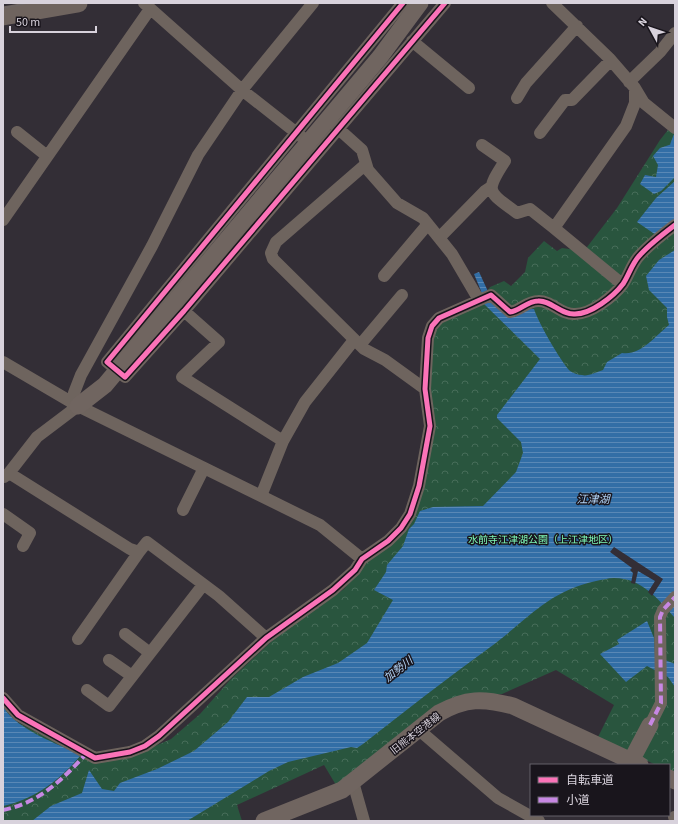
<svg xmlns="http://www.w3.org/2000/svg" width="678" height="824" viewBox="0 0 678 824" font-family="'Source Sans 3','Noto Sans JP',sans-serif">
  <defs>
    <pattern id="park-crowns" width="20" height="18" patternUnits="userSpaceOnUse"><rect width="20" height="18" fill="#29553e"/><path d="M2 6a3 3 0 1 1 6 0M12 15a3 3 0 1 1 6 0" fill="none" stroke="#476d59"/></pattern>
    <pattern id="water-rules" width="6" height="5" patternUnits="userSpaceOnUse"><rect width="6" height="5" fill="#326ea6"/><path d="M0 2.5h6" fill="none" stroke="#5988b6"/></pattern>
  </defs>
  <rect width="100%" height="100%" fill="#332e36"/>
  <path fill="url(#park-crowns)" d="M675 121V774L669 771V765H656L598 737 614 705 556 670 502 694H480L336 785 324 765 237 805 242 821H3V705L10 715 19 723 85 758H128L171 739 200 714 230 680 272 641 344 589 370 557 386 546 422 484 429 369 435 325 480 301 490 287 504 281 511 286 525 272 528 258 544 241 557 251 562 248 584 251 617 208 660 140Z"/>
  <path fill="url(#water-rules)" d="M675 143V177L661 191 654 194 640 184 645 175 656 177 658 165 653 156 660 148Z
    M675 181V221L656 235 637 222 656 198Z
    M675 250V618C658 599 642 578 614 578 608 578 602 580 596 581 548 591 526 621 489 648 446 679 405 711 363 744L357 748 351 747 288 762 269 771 187 821H32L51 806 82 793 89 770 102 789 114 791 120 783 157 769 194 751 228 722 247 697H269L303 677 338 663 367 643 393 600 374 590 386 572 387 565 403 546 409 529 414 524 420 511 433 507 483 506 516 472 523 453 521 442 497 418V415L540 359 484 304 481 291 474 274 479 272C487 288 495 314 515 317L527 309H534C538 322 561 362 570 371 573 373 578 375 582 375 587 377 597 372 603 370L607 362 622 353C641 356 655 336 669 325L667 317V308L649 290 646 276 659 260Z
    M647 621 654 638 655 656 675 664V687L668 677 647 666 626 682 600 654 619 644 617 640Z
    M3 707C19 731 56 743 81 755 60 780 35 799 3 806Z"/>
  <path fill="#332e36" d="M614 547 663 579 652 596 648 592 655 581 638 571 635 584 631 583 633 573 630 570 632 568 610 552Z"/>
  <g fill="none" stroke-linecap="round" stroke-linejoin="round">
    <path stroke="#326ea6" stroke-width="3.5" d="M672 144 675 136"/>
    <path stroke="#6e645e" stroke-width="12" d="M144 3 242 90 303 138
      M403 3 107 362 125 377 184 311 445 3
      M552 3 609 58 635 88V103L626 126 554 228 622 284
      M412 41 469 88
      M629 82 660 52 675 33
      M635 88 644 103 675 128
      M517 98 526 83 577 26
      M332 123 362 150 368 170 397 203 423 218 452 254 479 300
      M17 132 47 156
      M540 133 565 100H572L611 60
      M482 145 505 161C484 193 488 191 517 213L530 209 554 228
      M366 164 276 242 271 253 273 259 364 349 385 360 425 389
      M3 220 150 9
      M439 238 485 191 491 187
      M384 276 428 224
      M184 311 219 342 182 377 283 441
      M360 345 402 295
      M3 362 78 406 320 525 362 559
      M78 406 74 393 81 375 152 246 198 155 242 90 313 3
      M9 473 130 549 139 552 147 542 219 596 266 638
      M4 477 9 473 37 437 78 406
      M261 496 283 441 305 402 354 340
      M183 510 204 468
      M3 514 30 533 23 546
      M125 634 150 653
      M78 639 139 552
      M109 660 132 676
      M87 690 109 706 203 585
      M3 698 18 715 95 758 130 752 145 746 159 736 266 638 333 590 355 570 362 559 388 541 401 528 410 514 419 486 430 426 425 389 428 338 432 326 439 318 491 295 510 312C520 311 527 301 538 301 551 300 561 315 575 314 591 314 613 297 623 284 629 275 632 263 640 255 650 244 663 234 675 225
      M650 725 661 703 660 617 663 610 675 597
      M419 730 498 798 539 821
      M353 782 364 821
      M674 817 675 819"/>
    <path stroke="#706560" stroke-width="17" d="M78 406 105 385 380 57 420 3
      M631 761 650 725
      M669 778 675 781
      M264 821 342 790 439 713C466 698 483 698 513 706L640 765"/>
    <path stroke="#6f645f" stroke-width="19" d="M3 16 78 3"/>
    <path stroke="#6e6767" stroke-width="1" d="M3 8 30 3"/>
    <path stroke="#c787e3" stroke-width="4" stroke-dasharray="8 4" stroke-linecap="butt" d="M650 725 661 703 660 617 663 610 675 597
      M3 810C39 803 62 780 86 754"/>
    <defs>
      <path id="cycleway" d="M403 3 107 362 125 377 184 311 445 3
        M3 698 18 715 95 758 130 752 145 746 159 736 266 638 333 590 355 570 362 559 388 541 401 528 410 514 419 486 430 426 425 389 428 338 432 326 439 318 491 295 510 312C520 311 527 301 538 301 551 300 561 315 575 314 591 314 613 297 623 284 629 275 632 263 640 255 650 244 663 234 675 225"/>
    </defs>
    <use href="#cycleway" stroke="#19151c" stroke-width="8"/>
    <use href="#cycleway" stroke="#fb73b8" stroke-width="5"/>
  </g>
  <g text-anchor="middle" stroke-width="3" stroke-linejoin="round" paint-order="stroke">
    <g font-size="10" fill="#7ffbb7" stroke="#19151c">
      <text x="543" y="543">水前寺江津湖公園（上江津地区）</text>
    </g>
    <g font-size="10" fill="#d8d2dc" stroke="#19151c">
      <text transform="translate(415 733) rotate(-38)" y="4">旧熊本空港線</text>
    </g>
    <g font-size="11" font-style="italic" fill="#b3d4f6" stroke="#19151c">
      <text x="593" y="503">江津湖</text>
      <text transform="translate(398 669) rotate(-38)" y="4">加勢川</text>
    </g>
  </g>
  <rect width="678" height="824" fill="none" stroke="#d8d2dc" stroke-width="8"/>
  <rect x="530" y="764" width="140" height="52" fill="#19151c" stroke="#656169"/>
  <rect x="538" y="777" width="20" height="6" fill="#fb73b8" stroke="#656169"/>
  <text x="566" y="784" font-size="12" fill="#d8d2dc">自転車道</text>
  <rect x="538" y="797" width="20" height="6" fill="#c787e3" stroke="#656169"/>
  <text x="566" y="804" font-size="12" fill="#d8d2dc">小道</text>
  <g transform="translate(650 28) rotate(310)" stroke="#19151c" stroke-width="3" paint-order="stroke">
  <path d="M0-3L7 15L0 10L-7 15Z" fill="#d8d2dc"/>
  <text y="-6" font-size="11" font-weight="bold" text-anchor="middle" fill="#d8d2dc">N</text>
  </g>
  <path d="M10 26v6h86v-6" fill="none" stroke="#d8d2dc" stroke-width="2"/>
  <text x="16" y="26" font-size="12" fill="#d8d2dc" stroke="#19151c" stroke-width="3" paint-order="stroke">50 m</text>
</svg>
